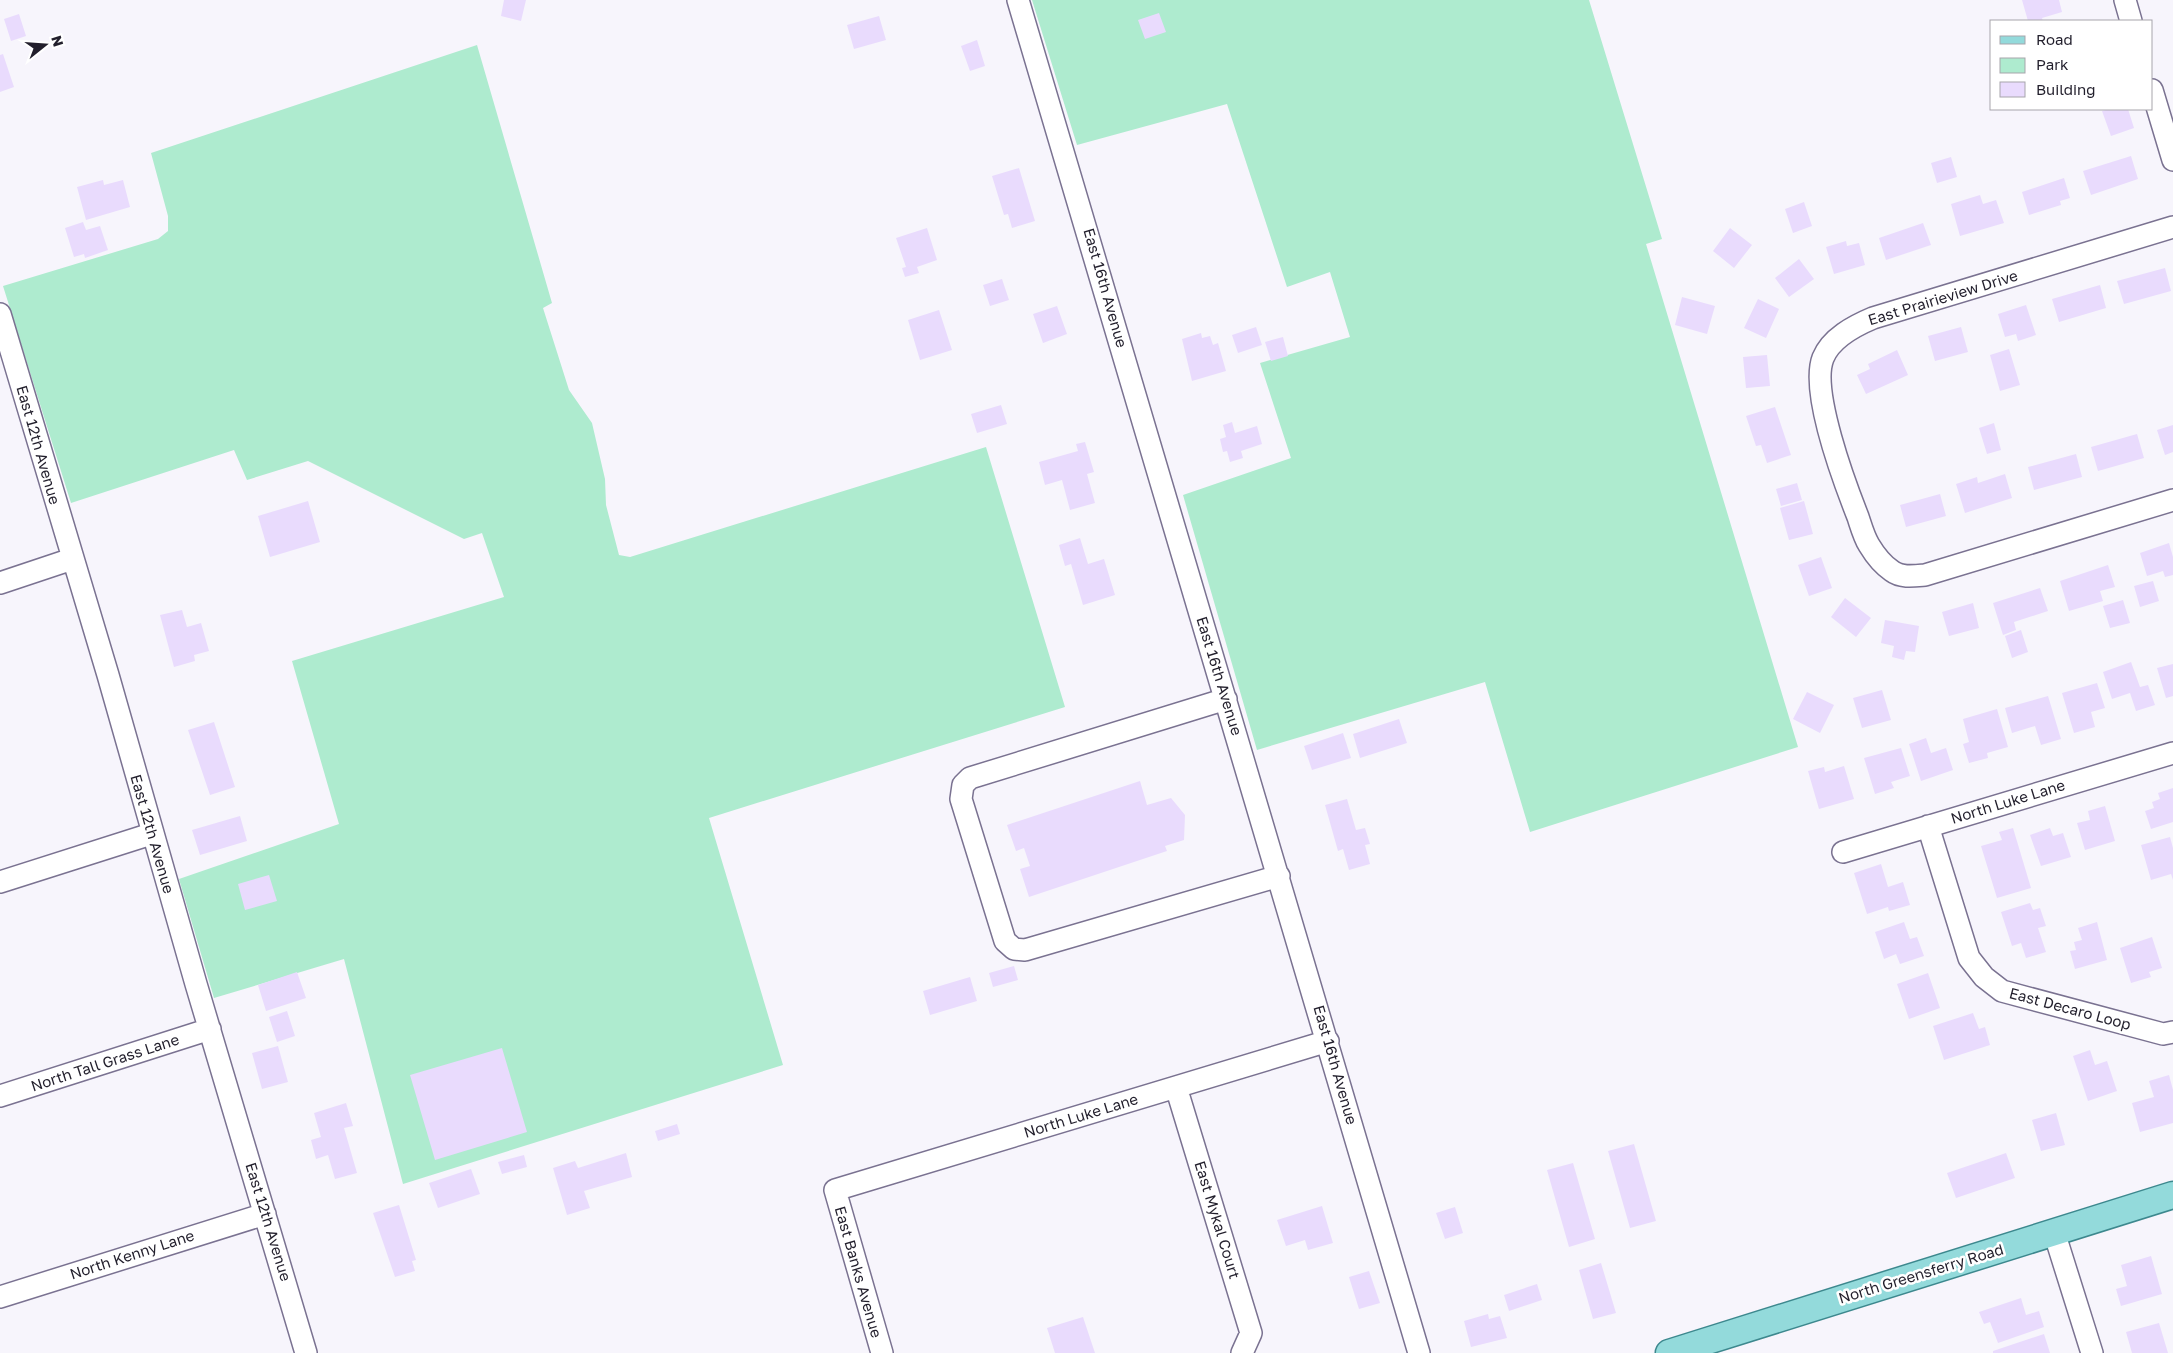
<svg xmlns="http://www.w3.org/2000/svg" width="2173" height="1353" viewBox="0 0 2173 1353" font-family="'Golos Text',sans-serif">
  <rect width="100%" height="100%" fill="#f7f5fc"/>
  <path fill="#aeebcf" d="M1032 0H1589L1662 239 1646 244 1798 747 1530 832 1485 682 1257 750 1183 495 1291 458 1260 363 1350 337 1330 272 1287 287 1227 104 1077 145Z
    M477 45 552 303 543 308 569 390 592 423 605 479 606 505 619 555 630 557 986 447 1065 707 709 818 783 1065 403 1184 344 959 214 998 179 879 339 824 292 661 504 597 482 533 464 539 308 461 247 480 234 450 71 503 3 286 158 239 168 231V216L151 153Z"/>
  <path fill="#e9dbfd" d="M504 0H526L521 21 501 16Z
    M2022 0H2059L2062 12 2042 18 2043 21H2028Z
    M1159 13 1166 32 1145 39 1138 20Z
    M19 14 26 36 11 41 4 19Z
    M879 16 886 40 854 49 847 25Z
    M977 40 985 66 970 71 961 46Z
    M3 54 14 87 0 92V55Z
    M2109 109H2128L2134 128 2111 136 2102 111Z
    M2131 156 2138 179 2091 195 2083 171Z
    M1951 157 1957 177 1937 183 1931 163Z
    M1019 168 1035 221 1012 228 1008 214 1004 215 992 176Z
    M2064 178 2070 198 2060 201 2061 205 2029 215 2022 192Z
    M103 180 104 185 123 180 130 207 86 220 77 187Z
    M1980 195 1983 204 1996 200 2004 223 1960 236 1951 204Z
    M1804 202 1812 226 1793 233 1785 209Z
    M83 222 86 230 100 226 108 250 85 258 84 254 74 257 65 228Z
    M1923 223 1931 245 1886 260 1879 238Z
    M927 228 937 260 917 267 919 273 905 277 902 268 906 267 896 238Z
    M1730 228 1752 245 1734 268 1713 251Z
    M1846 241 1847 246 1859 243 1865 265 1834 274 1826 247Z
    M1799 259 1814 279 1789 297 1775 278Z
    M2165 268 2171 291 2124 304 2117 281Z
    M1002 279 1009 300 990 306 983 285Z
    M2100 285 2106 308 2059 322 2052 299Z
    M1682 297 1715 306 1707 334 1675 325Z
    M1758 299 1779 309 1766 338 1744 328Z
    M2026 305 2036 335 2018 341 2016 334 2005 337 1998 314Z
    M1057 306 1067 334 1043 343 1033 314Z
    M939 310 952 350 920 360 908 320Z
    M1256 327 1262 345 1238 353 1232 335Z
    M1961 327 1968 352 1935 361 1928 336Z
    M1201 333 1202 338 1210 336 1213 345 1218 343 1226 371 1192 381 1182 339Z
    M1283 337 1288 356 1271 361 1265 342Z
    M2009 349 2020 385 2000 391 1990 355Z
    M1897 350 1908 375 1866 394 1857 375 1870 369 1868 364Z
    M1767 355 1770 386 1746 388 1743 357Z
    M1001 405 1007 424 977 433 971 414Z
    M1775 407 1791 455 1767 463 1761 445 1756 446 1746 416Z
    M1232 422 1235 433 1257 426 1262 444 1241 451 1243 458 1230 462 1227 451 1223 452 1220 439 1226 437 1223 425Z
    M1994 423 2001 450 1987 454 1979 428Z
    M2173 425V452L2165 455 2157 430Z
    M2137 434 2144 458 2098 471 2091 447Z
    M1085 442 1094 472 1087 474 1095 503 1070 510 1062 480 1045 485 1039 462 1078 451 1076 444Z
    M2076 454 2082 477 2034 490 2028 467Z
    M2005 474 2012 498 1965 513 1956 484 1977 477 1978 483Z
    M1797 483 1802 500 1781 506 1776 489Z
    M1940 494 1946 516 1906 527 1900 505Z
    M308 501 320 542 270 557 258 516Z
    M1804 501 1813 534 1789 540 1780 508Z
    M1080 538 1088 564 1104 559 1115 595 1083 605 1071 564 1065 566 1059 545Z
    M2169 543 2173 557V575L2165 577 2163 571 2147 576 2140 553Z
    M1821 557 1832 588 1809 596 1798 565Z
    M2108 565 2115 587 2100 591 2103 601 2069 611 2060 581Z
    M2153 581 2159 601 2140 607 2134 586Z
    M2040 588 2048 611 2014 622 2016 630 2003 635 1993 603Z
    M1845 598 1871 618 1856 637 1831 617Z
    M2123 600 2130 623 2110 628 2103 606Z
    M1973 603 1979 628 1949 636 1942 612Z
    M182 610 187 627 201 623 209 651 194 655 195 661 174 667 160 615Z
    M1885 620 1919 626 1915 652 1906 651 1904 660 1892 657 1894 646 1881 643Z
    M2021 630 2028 652 2012 658 2005 636Z
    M2131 662 2140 687 2148 685 2155 705 2136 711 2130 693 2112 699 2103 672Z
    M2173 664V696L2166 698 2157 668Z
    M2097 683 2105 708 2091 712 2095 727 2074 733 2062 693Z
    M1882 690 1891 720 1862 728 1853 698Z
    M1807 692 1834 705 1820 733 1793 719Z
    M2048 696 2061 739 2041 745 2035 726 2012 733 2005 708Z
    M1997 709 2008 747 1987 753 1988 758 1969 763 1963 744 1969 742 1963 719Z
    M1399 719 1407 743 1360 758 1353 734Z
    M214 722 235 787 210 795 188 730Z
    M1343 733 1351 758 1312 770 1304 746Z
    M1926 738 1931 753 1946 748 1953 770 1921 781 1909 744Z
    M1901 748 1910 776 1891 782 1894 788 1875 794 1864 758Z
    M1844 766 1854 799 1819 809 1808 771 1824 767 1825 772Z
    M1140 781 1147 805 1171 798 1185 815 1184 840 1165 846 1167 851 1029 897 1020 869 1030 866 1024 848 1016 851 1007 825Z
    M2173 788V822L2151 829 2145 811 2154 808 2152 802 2160 799 2158 793Z
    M1347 799 1356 830 1365 828 1370 844 1365 845 1370 864 1349 870 1343 849 1338 851 1325 805Z
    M2105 806 2115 841 2085 850 2077 823 2090 820 2088 811Z
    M240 816 247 841 200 855 192 830Z
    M2013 828 2031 888 1997 898 1981 846 2002 840 1999 832Z
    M2050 828 2053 836 2063 833 2071 857 2041 866 2030 835Z
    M2170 837 2173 848V880L2171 874 2151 880 2141 845Z
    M1881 864 1888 887 1903 882 1910 905 1889 911 1888 907 1867 914 1854 873Z
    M269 875 277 901 245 910 238 884Z
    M2030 903 2033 910 2040 908 2046 926 2038 928 2046 952 2026 958 2021 943 2012 946 2001 912Z
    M1904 922 1910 939 1917 937 1924 956 1900 964 1896 954 1884 959 1875 932Z
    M2097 922 2107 960 2075 969 2070 951 2076 950 2074 942 2082 940 2078 928Z
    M2152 937 2162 968 2149 972 2151 977 2131 983 2120 948Z
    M1014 966 1018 980 993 987 989 973Z
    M297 972 306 998 266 1011 258 985Z
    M1928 973 1940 1008 1909 1019 1897 984Z
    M970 977 977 1001 930 1015 923 991Z
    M287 1011 295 1036 277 1042 269 1017Z
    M1973 1013 1979 1029 1985 1027 1990 1045 1944 1060 1933 1026Z
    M278 1046 288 1082 262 1089 252 1053Z
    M502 1048 527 1132 435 1160 410 1075Z
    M2090 1050 2095 1065 2107 1061 2117 1091 2088 1101 2073 1056Z
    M2169 1075 2173 1090V1123L2140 1132 2132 1103 2154 1097 2149 1081Z
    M346 1103 353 1126 344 1128 357 1173 335 1179 328 1155 316 1159 311 1140 321 1137 314 1113Z
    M2056 1113 2065 1145 2041 1151 2032 1120Z
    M677 1124 680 1134 658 1141 655 1131Z
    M1634 1144 1656 1221 1630 1228 1608 1151Z
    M626 1153 632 1177 584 1191 590 1208 567 1215 553 1168 575 1161 578 1168Z
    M2006 1153 2015 1178 1956 1198 1947 1173Z
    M524 1155 527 1167 502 1174 498 1162Z
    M1573 1163 1595 1239 1569 1247 1547 1170Z
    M471 1169 480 1194 438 1208 429 1183Z
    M399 1205 416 1260 412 1261 415 1271 395 1277 373 1213Z
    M1322 1206 1333 1243 1308 1250 1305 1240 1286 1246 1277 1220Z
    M1455 1207 1463 1233 1445 1239 1436 1213Z
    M2151 1256 2162 1294 2121 1306 2116 1289 2127 1286 2121 1265Z
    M1601 1263 1616 1313 1593 1319 1579 1270Z
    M1369 1271 1380 1303 1359 1309 1349 1277Z
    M1537 1284 1542 1300 1509 1311 1504 1295Z
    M2021 1298 2026 1315 2039 1311 2044 1327 1998 1343 1990 1322 1984 1324 1979 1312Z
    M1488 1314 1489 1319 1500 1316 1507 1338 1471 1347 1464 1321Z
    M1083 1317 1095 1353H1055L1047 1328Z
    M2159 1323 2168 1353H2132L2126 1332Z
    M2044 1334 2050 1353H1993V1351Z"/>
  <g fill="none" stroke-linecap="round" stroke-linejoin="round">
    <defs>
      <path id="minor" d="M1018 0 1419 1353
        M2125 0 2131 21
        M2152 90 2173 160
        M2173 227 1873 318C1854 326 1831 338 1823 358 1810 391 1845 484 1858 517 1861 526 1864 537 1869 545 1875 555 1883 565 1892 571 1901 578 1914 576 1925 575L2173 500
        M0 314 108 675 196 984 306 1353
        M0 583 72 559
        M1226 699 970 778 963 785 961 799 1005 941 1014 949 1025 950 1279 876
        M1928 826 1969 958 1984 977 2002 991 2163 1034 2173 1032
        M1843 852 2173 753
        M0 882 151 834
        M1176 1087 1251 1333 1242 1353
        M0 1096 210 1029
        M2054 1232 2092 1353
        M0 1297 265 1214
        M882 1353 835 1190 1328 1041"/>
      <path id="major" d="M1669 1353 2173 1195"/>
    </defs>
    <use href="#minor" stroke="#7a7291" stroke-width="24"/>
    <use href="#major" stroke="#3d888e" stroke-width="29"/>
    <use href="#minor" stroke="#fff" stroke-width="21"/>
    <use href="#major" stroke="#93dadb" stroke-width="26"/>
  </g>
  <g text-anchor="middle" stroke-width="5" stroke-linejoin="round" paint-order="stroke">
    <g font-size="15" fill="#221f2c" stroke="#fff">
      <text transform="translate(1105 288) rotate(74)" y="5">East 16th Avenue</text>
      <text transform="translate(1943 298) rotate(-17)" y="5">East Prairieview Drive</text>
      <text transform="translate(38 445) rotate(74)" y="5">East 12th Avenue</text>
      <text transform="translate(1219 676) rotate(73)" y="5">East 16th Avenue</text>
      <text transform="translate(2008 802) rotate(-17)" y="5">North Luke Lane</text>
      <text transform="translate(152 834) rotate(74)" y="5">East 12th Avenue</text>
      <text transform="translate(2070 1009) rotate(15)" y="5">East Decaro Loop</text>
      <text transform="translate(105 1063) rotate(-18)" y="5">North Tall Grass Lane</text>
      <text transform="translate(1335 1065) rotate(74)" y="5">East 16th Avenue</text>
      <text transform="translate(1081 1116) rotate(-17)" y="5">North Luke Lane</text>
      <text transform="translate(1217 1220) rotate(73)" y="5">East Mykal Court</text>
      <text transform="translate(268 1222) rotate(73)" y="5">East 12th Avenue</text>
      <text transform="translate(132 1255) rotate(-18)" y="5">North Kenny Lane</text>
      <text transform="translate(858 1272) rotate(74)" y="5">East Banks Avenue</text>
      <text transform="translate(1921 1274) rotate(-17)" y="5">North Greensferry Road</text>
    </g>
  </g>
  <rect x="1990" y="20" width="162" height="90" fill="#ffffff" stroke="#a7a5ab"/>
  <rect x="2000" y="36" width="25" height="8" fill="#93dadb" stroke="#a7a5ab"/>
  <text x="2036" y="45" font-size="15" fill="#221f2c">Road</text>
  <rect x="2000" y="58" width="25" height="15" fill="#aeebcf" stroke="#a7a5ab"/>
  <text x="2036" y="70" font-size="15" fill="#221f2c">Park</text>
  <rect x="2000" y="82" width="25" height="15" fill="#e9dbfd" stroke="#a7a5ab"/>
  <text x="2036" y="95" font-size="15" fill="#221f2c">Building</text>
  <g transform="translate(45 45) rotate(73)" stroke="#ffffff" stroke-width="4" paint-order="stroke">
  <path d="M0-4L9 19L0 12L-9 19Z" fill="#221f2c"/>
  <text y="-8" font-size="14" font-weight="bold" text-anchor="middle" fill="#221f2c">N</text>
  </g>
</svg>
